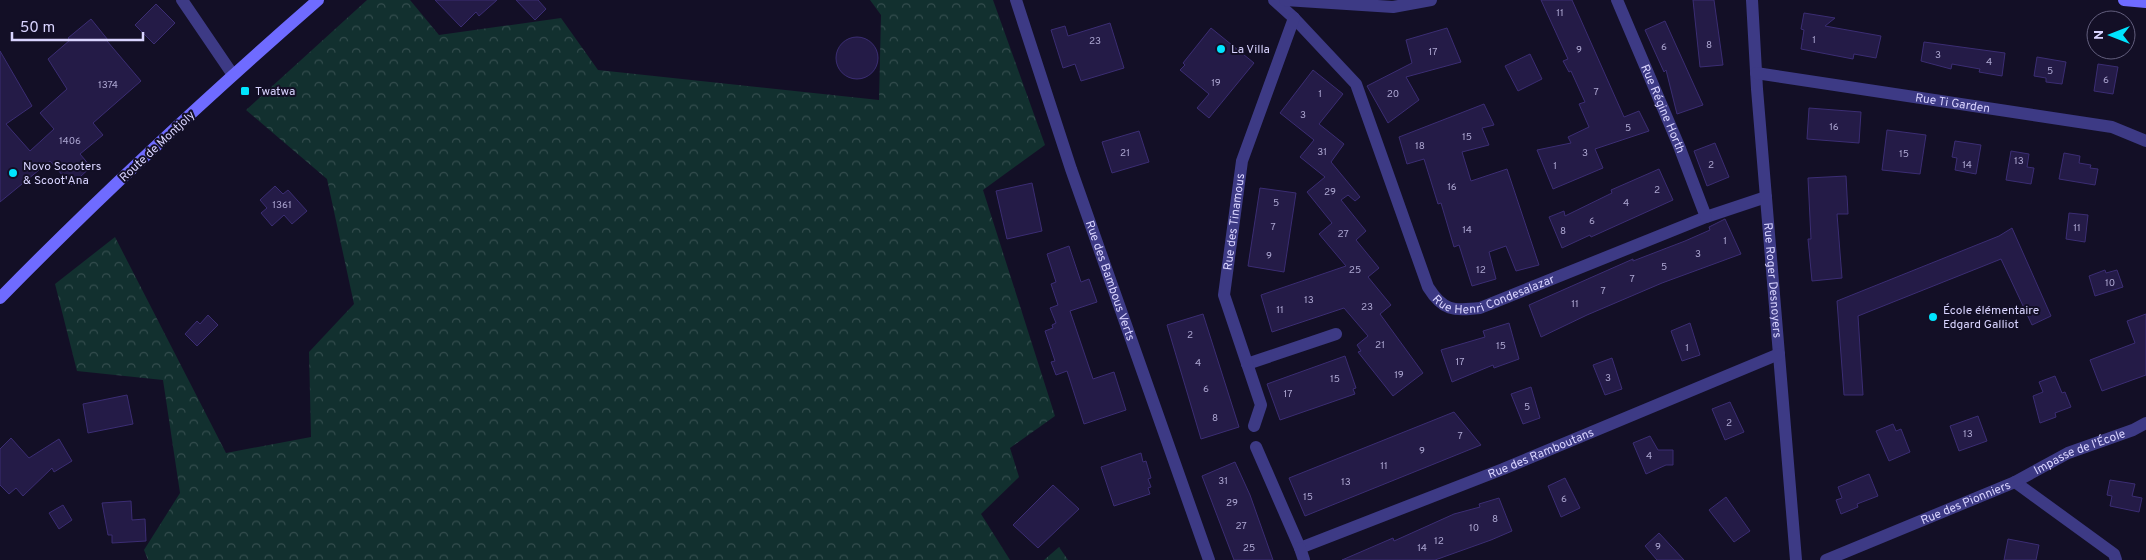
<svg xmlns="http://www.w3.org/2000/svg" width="2146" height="560" viewBox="0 0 2146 560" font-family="Overpass,sans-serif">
  <defs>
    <pattern id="forest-crowns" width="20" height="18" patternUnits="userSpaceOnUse" patternTransform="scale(1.25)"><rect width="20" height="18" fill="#12302f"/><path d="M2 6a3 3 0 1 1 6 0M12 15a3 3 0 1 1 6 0" fill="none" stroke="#344d4e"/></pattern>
  </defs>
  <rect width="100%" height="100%" fill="#130f26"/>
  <path fill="url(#forest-crowns)" d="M367 0H410L439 35 561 18 598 70 879 100 881 15 870 0H993L1045 145 983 190 1055 416 1010 448 1019 477 981 514 1010 560H148L144 550 180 493 163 380 77 371 55 284 115 237 226 453 311 437 309 352 354 304 327 179 246 110Z
    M1059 547 1068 560H1044Z"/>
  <path fill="#241b47" stroke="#3b2d73" d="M435 0H497L479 16 476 12 461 27Z
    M516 0H538L546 9 535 20Z
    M1541 0H1572L1624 117 1639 111 1649 131 1595 149 1603 168 1553 189 1537 150 1571 143 1568 137 1589 127 1579 104 1585 102 1571 71 1569 72 1563 61 1568 59Z
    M1693 0H1714L1723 65 1700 67Z
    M156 4 175 23 154 44 135 25Z
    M1804 13 1835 18 1825 26 1881 36 1876 58 1854 54 1853 59 1801 49 1804 30 1801 29Z
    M91 19 108 40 107 41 141 81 93 123 103 135 80 154 91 167 71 185 50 161 0 202V51L32 106 6 124 30 151 54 129 40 113 67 89 48 59 70 40 68 38Z
    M1665 21 1703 105 1677 114 1666 70 1664 72 1645 30Z
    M1110 23 1124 68 1081 81 1075 64 1063 68 1051 30 1065 26 1068 36Z
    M1211 28 1254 63 1209 118 1197 108 1209 94 1180 70 1185 65 1183 63Z
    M1447 28 1461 62 1406 77 1419 100 1388 123 1367 86 1412 63 1406 40Z
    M836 58a21 21 0 1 1 42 0a21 21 0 1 1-42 0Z
    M1924 42 2005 53 2002 76 1979 72 1980 69 1952 64 1951 69 1921 61Z
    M1530 54 1542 79 1518 91 1505 66Z
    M2037 57 2066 62 2062 84 2046 82V78L2034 76Z
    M2098 64 2118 67 2113 94 2094 91Z
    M1313 70 1343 94 1319 124 1344 144 1331 162 1360 197 1355 201 1348 195 1341 200 1366 231 1356 240 1379 268 1368 277 1391 305 1380 314 1423 373 1393 396 1358 352 1361 351 1357 345 1368 336 1344 308 1272 332 1261 295 1346 266 1319 234 1332 223 1307 192 1325 177 1300 157 1314 140 1280 113Z
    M1484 104 1494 125 1482 128 1489 145 1462 152 1471 181 1507 169 1539 265 1516 271 1506 246 1489 252 1496 279 1472 286 1459 245 1454 247 1441 203 1438 204 1424 159 1407 164 1399 137Z
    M1809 108 1861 112 1859 143 1807 139Z
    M1887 130 1926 135 1920 174 1882 170Z
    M1139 131 1149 162 1112 173 1102 142Z
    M1955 141 1981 145 1976 174 1955 170 1957 158 1952 157Z
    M1715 143 1729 177 1707 186 1694 151Z
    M2011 151 2029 154 2027 167 2034 168 2031 184 2006 180Z
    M2064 153 2080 156 2079 163 2091 165 2090 168 2098 169 2095 185 2059 179Z
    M1659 169 1673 200 1591 237 1590 235 1562 248 1549 217 1564 211 1565 216 1612 193 1611 190Z
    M1846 176 1848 214H1837L1842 278 1812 281 1808 239H1811L1808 178Z
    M1032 183 1042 231 1007 239 996 191Z
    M275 186 283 194 288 190 307 211 292 224 284 215 272 226 261 213 267 208 260 200Z
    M1260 188 1296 193 1284 272 1248 266Z
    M2069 213 2088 215 2085 242 2066 239Z
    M1725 219 1741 254 1662 283 1587 315 1541 337 1529 305 1633 259V261L1685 241 1710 230 1709 227Z
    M2012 228 2051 316 2032 325 2001 259 1858 316 1863 395H1844L1837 301 1999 236Z
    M1069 246 1081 282 1089 279 1097 302 1070 311 1093 379 1114 372 1126 410 1084 424 1067 371 1056 375 1051 362 1055 361 1045 331 1053 328 1052 325 1056 323 1050 308 1058 305 1051 284 1056 282 1047 254Z
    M2105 270 2106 273 2117 270 2123 287 2095 296 2089 276Z
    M1203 314 1239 427 1201 439 1167 325Z
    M2146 314V375L2102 391 2090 360 2135 343 2127 321Z
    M208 315 218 325 197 346 185 334 197 321 200 324Z
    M1509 323 1519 359 1494 368 1493 365 1452 382 1441 350 1485 337 1483 331Z
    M1690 323 1700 355 1682 361 1671 331Z
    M1345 356 1356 388 1353 389 1355 394 1280 420 1267 384Z
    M1612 358 1622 389 1605 395 1593 365Z
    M2055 376 2062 393 2065 392 2071 407 2055 413 2056 417 2040 423 2033 396 2043 392 2039 382Z
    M1531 387 1540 418 1523 424 1511 394Z
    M127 395 133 424 88 433 83 404Z
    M1730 402 1744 432 1725 440 1712 409Z
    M1454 412 1481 445 1305 516 1289 478Z
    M1978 416 1987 441 1959 451 1950 426Z
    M1893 424 1896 431 1901 429 1910 452 1889 461 1876 431Z
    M1650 436 1658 450H1673V465H1666L1646 474 1633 443Z
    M11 438 29 458 59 439 72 461 54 472 52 468 23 496 16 488 9 494 0 485V449Z
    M1141 453 1143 462 1146 461 1151 478 1148 479 1151 487 1148 488 1150 494 1114 506 1101 467Z
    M1235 462 1250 495 1273 560H1234L1202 476Z
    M1869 474 1878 496 1857 504 1858 507 1841 514 1836 500 1842 498 1838 487Z
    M1565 478 1580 508 1561 517 1548 486Z
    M2110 480 2135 484 2132 496 2142 498 2139 512 2110 506 2112 496 2107 495Z
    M1053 485 1079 509 1038 548 1013 525Z
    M1726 497 1750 531 1734 542 1709 510Z
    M1499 498 1512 531 1491 540 1435 560H1342L1393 538 1394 541 1454 514 1480 507 1479 504Z
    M131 501 132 520 145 519 146 541 112 543V535H108L102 503Z
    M63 505 72 520 59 529 49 513Z
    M1659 533 1684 560H1657L1645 546Z
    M2008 539 2039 545 2036 560H2004Z"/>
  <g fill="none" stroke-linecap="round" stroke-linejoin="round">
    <g stroke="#3d3a85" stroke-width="12">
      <path d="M182 0 233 75"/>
      <path id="s1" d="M1016 0 1071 169 1209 560"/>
      <path id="s2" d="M1274 0 1294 18 1356 84 1428 287C1443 311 1453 311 1480 308L1706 217 1766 197"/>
      <path d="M1285 0 1393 7 1431 0"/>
      <path id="s3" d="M1617 0 1679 146 1706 217"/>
      <path id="s4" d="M1752 0 1757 89 1796 560"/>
      <path id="s5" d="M1756 73 2112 127 2146 141"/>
      <path d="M1247 364 1336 334"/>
      <path id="s6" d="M1254 426 1261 405 1224 295 1242 161 1294 18"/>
      <path id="s7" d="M1256 447 1300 548 1503 469 1779 354"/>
      <path d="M2015 482 2114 554 2116 560"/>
      <path d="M1300 548 1304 560"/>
      <path id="s8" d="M1826 560 2015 482 2068 453 2133 430 2146 423"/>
    </g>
    <path stroke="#6f6bff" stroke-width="12" d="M2124 0 2146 2
      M0 298C102 194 209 95 318 0"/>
  </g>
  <g fill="#00e5ff" stroke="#130f26" stroke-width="2">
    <circle cx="1221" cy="49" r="5"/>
    <rect x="240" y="86" width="10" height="10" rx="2.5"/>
    <circle cx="13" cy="173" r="5"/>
    <circle cx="1933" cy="317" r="5"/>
  </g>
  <g text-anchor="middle" stroke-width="4" stroke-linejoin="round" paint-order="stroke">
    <g font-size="10" fill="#aca6d1">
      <text x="1560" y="16">11</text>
      <text x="1814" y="43">1</text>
      <text x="1095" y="44">23</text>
      <text x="1709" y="48">8</text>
      <text x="1664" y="50">6</text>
      <text x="1579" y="53">9</text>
      <text x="1433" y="55">17</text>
      <text x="1938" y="58">3</text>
      <text x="1989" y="65">4</text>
      <text x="2050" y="74">5</text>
      <text x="2106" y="83">6</text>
      <text x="1216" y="86">19</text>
      <text x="108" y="88">1374</text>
      <text x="1596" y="95">7</text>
      <text x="1320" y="97">1</text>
      <text x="1393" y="97">20</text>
      <text x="1303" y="118">3</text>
      <text x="1834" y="130">16</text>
      <text x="1628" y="131">5</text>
      <text x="1467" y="140">15</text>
      <text x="70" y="144">1406</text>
      <text x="1420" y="149">18</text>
      <text x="1322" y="155">31</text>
      <text x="1125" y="156">21</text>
      <text x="1585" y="156">3</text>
      <text x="1904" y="157">15</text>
      <text x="2019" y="164">13</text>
      <text x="1711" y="168">2</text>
      <text x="1967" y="168">14</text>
      <text x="1555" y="169">1</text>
      <text x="1452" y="190">16</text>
      <text x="1657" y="193">2</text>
      <text x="1330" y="195">29</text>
      <text x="1276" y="206">5</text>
      <text x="1626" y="206">4</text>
      <text x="282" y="208">1361</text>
      <text x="1592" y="224">6</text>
      <text x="1273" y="230">7</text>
      <text x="2077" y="231">11</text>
      <text x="1467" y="233">14</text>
      <text x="1563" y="234">8</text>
      <text x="1343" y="237">27</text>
      <text x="1725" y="244">1</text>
      <text x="1698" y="257">3</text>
      <text x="1269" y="259">9</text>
      <text x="1664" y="270">5</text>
      <text x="1355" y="273">25</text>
      <text x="1481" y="273">12</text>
      <text x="1632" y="282">7</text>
      <text x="2110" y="286">10</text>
      <text x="1603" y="294">7</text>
      <text x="1309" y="303">13</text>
      <text x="1575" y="307">11</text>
      <text x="1367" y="310">23</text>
      <text x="1280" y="313">11</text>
      <text x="1190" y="338">2</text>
      <text x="1380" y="348">21</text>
      <text x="1501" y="349">15</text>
      <text x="1687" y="351">1</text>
      <text x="1460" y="365">17</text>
      <text x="1198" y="366">4</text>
      <text x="1399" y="378">19</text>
      <text x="1608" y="381">3</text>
      <text x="1335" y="382">15</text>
      <text x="1206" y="392">6</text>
      <text x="1288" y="397">17</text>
      <text x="1527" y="410">5</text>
      <text x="1215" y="421">8</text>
      <text x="1729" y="426">2</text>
      <text x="1968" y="437">13</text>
      <text x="1460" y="439">7</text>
      <text x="1422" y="454">9</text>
      <text x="1649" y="459">4</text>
      <text x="1384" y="469">11</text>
      <text x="1223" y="484">31</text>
      <text x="1346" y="485">13</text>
      <text x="1308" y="500">15</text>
      <text x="1564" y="502">6</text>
      <text x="1232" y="506">29</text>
      <text x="1495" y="522">8</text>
      <text x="1241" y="529">27</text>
      <text x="1474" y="531">10</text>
      <text x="1439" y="544">12</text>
      <text x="1658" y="550">9</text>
      <text x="1249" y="551">25</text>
      <text x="1422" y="551">14</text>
    </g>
    <g font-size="12" fill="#d9d4ff" stroke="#130f26" text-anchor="start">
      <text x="1231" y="53">La Villa</text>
      <text x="255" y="95">Twatwa</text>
      <text x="23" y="170">Novo Scooters<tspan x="23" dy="14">&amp; Scoot'Ana</tspan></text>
      <text x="1943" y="314">École élémentaire<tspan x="1943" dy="14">Edgard Galliot</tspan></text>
    </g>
    <g font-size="12" fill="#d9d4ff" stroke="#130f26">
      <text dy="4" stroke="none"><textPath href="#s5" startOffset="199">Rue Ti Garden</textPath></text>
      <text dy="4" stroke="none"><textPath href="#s3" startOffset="118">Rue Régine Horth</textPath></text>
      <text transform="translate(157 146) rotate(-43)" y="4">Route de Montjoly</text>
      <text dy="4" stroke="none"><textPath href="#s6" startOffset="212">Rue des Tinamous</textPath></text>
      <text dy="4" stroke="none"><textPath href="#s4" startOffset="281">Rue Roger Desnoyers</textPath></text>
      <text dy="4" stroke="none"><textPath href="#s1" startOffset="296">Rue des Bambous Verts</textPath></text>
      <text dy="4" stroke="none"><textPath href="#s2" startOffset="409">Rue Henri Condesalazar</textPath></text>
      <text dy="4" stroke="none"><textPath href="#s7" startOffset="369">Rue des Ramboutans</textPath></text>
      <text dy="4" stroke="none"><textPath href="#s8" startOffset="276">Impasse de l'École</textPath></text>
      <text dy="4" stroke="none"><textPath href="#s8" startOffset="151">Rue des Pionniers</textPath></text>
    </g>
  </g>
  <g transform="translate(2111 35) rotate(270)"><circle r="24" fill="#130f26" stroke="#625e7d"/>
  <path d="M0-4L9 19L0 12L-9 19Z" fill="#00e5ff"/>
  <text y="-8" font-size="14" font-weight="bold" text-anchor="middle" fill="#d9d4ff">N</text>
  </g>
  <path d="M12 32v8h131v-8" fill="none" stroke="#d9d4ff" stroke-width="2.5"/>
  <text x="20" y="32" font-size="15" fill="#d9d4ff" stroke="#130f26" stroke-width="4" paint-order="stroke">50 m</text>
</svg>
